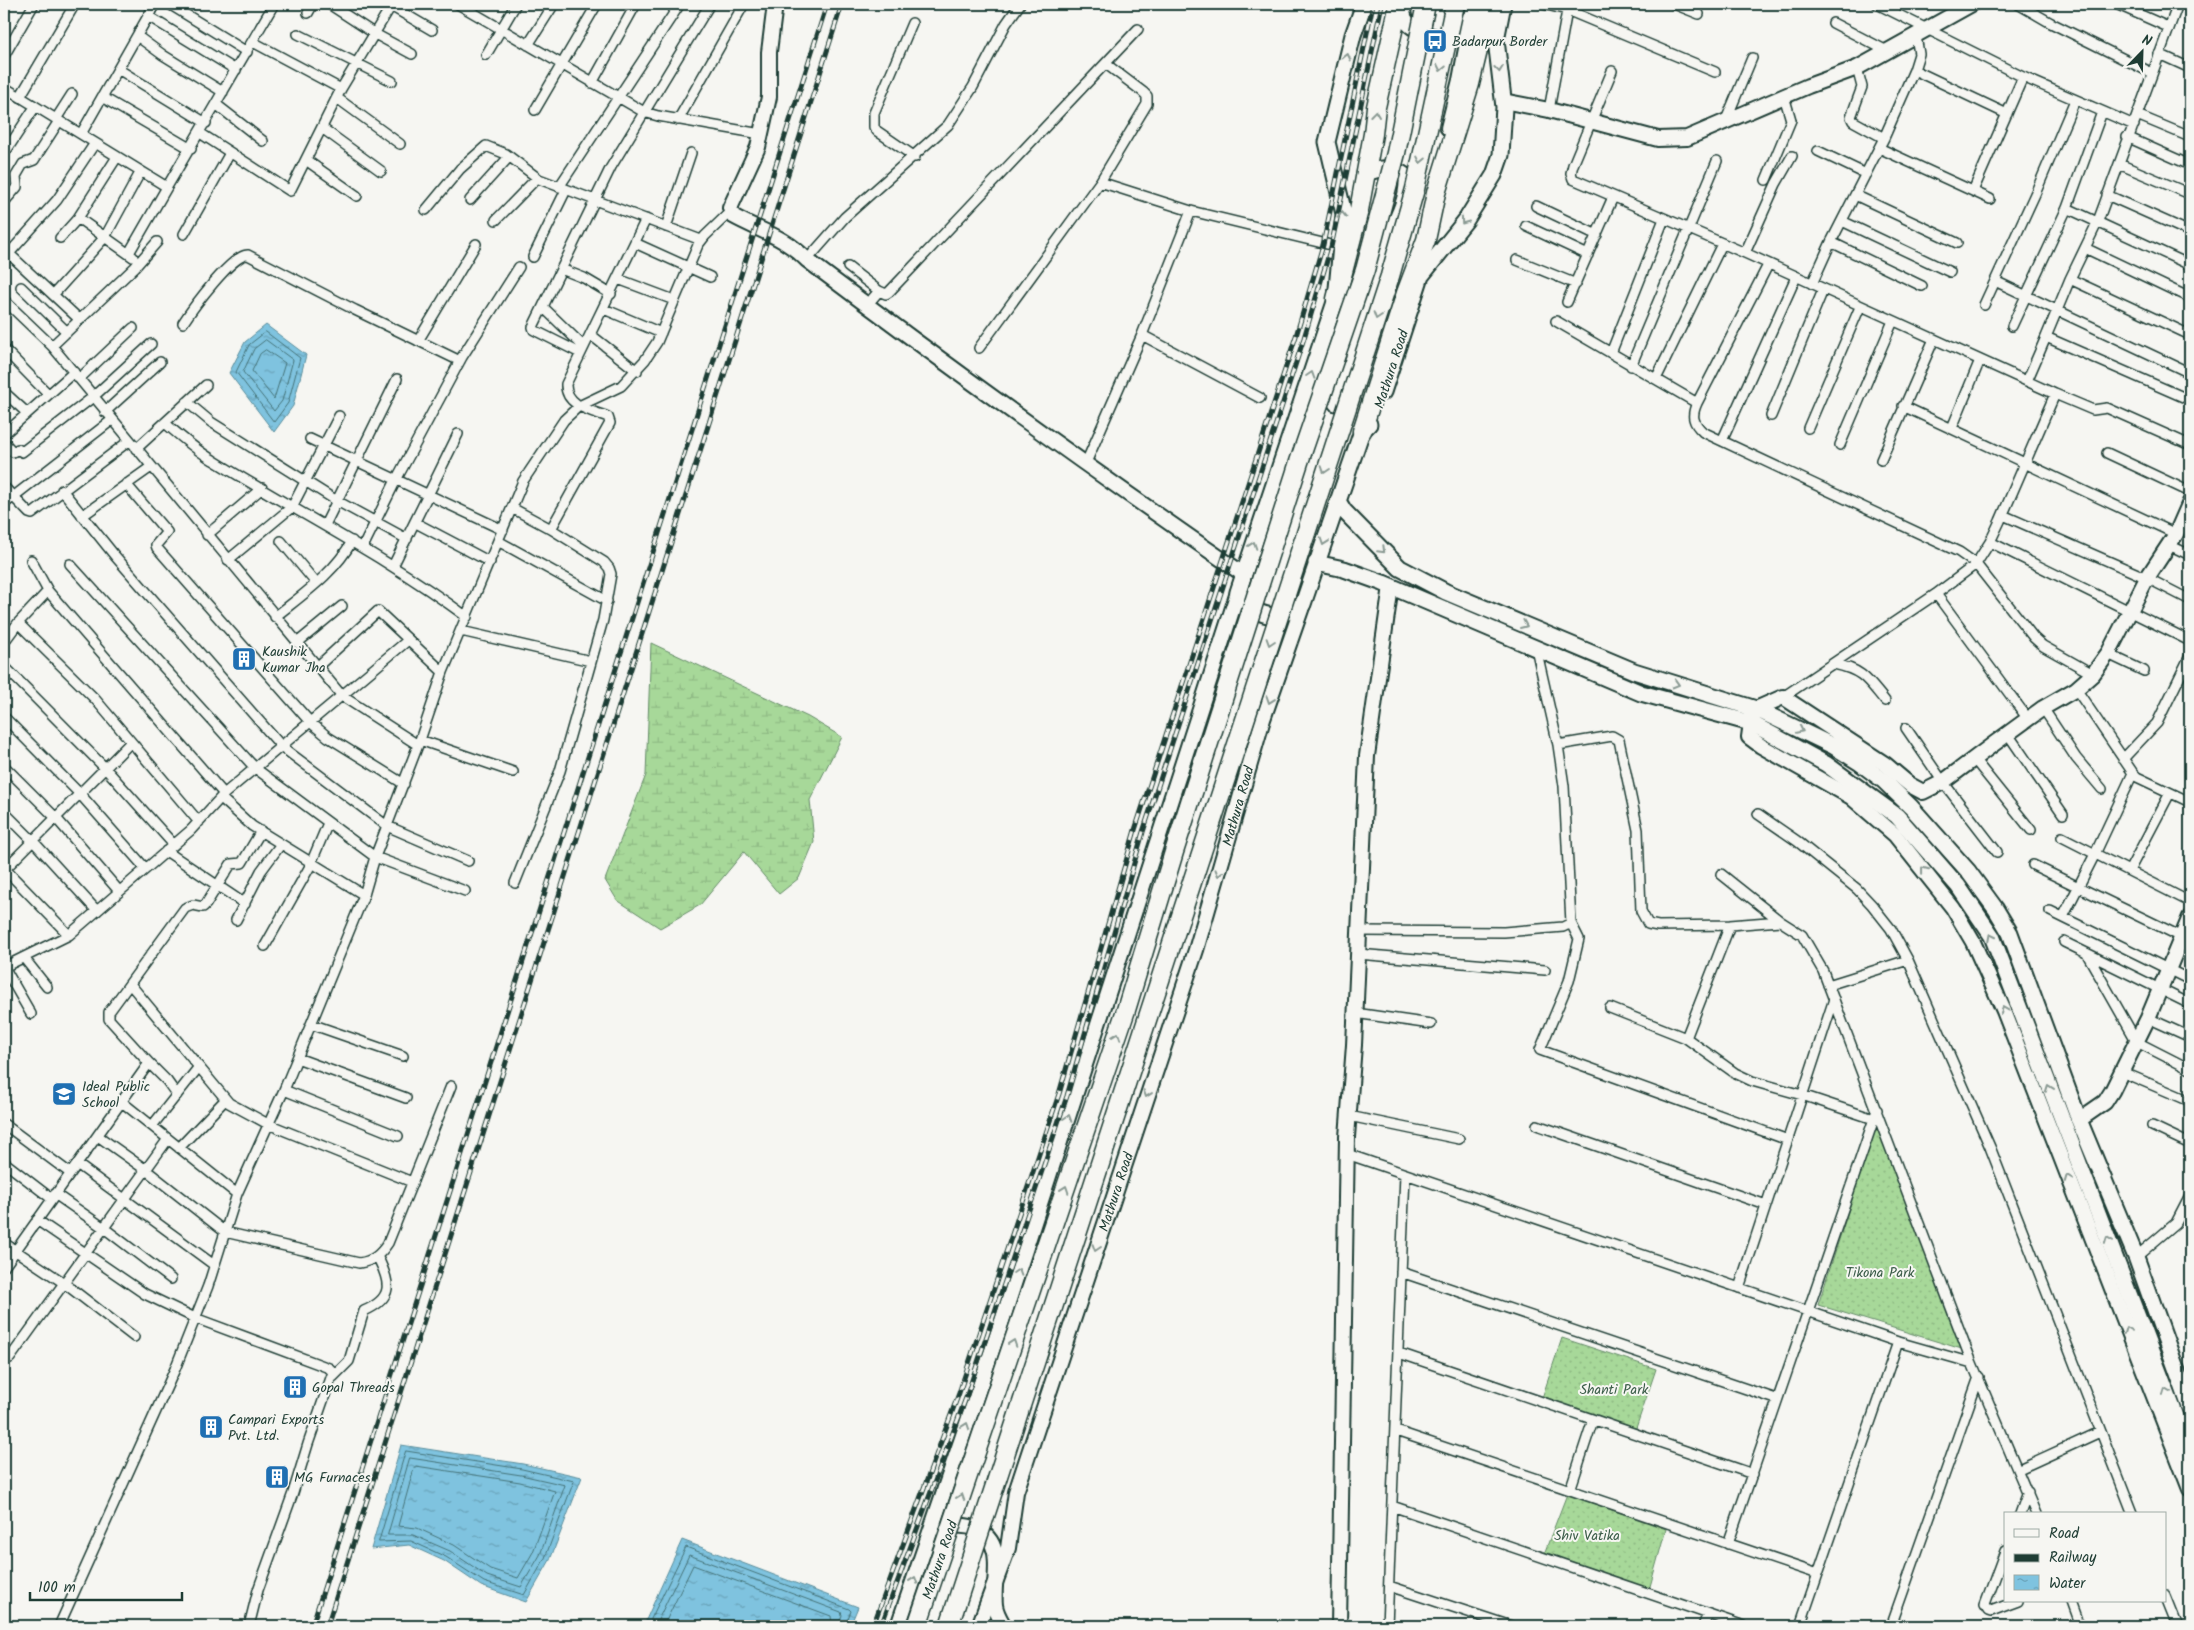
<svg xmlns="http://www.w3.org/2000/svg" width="2194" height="1630" viewBox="0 0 2194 1630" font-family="Kalam,sans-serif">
  <defs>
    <pattern id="grass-dots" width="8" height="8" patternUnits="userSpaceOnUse" patternTransform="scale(1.25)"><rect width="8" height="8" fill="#a7d899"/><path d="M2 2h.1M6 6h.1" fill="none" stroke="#8fba84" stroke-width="1.8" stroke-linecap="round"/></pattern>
    <pattern id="wetland-marsh" width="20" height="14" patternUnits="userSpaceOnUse" patternTransform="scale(1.25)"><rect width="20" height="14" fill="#a7d899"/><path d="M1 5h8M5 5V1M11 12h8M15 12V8" fill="none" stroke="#8fba84"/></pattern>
    <pattern id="water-ripples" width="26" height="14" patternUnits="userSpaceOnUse" patternTransform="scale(1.25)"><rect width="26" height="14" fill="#7fc3df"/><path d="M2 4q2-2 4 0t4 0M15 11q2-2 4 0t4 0" fill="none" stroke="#67a0b6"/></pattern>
  </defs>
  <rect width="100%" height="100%" fill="#f6f6f2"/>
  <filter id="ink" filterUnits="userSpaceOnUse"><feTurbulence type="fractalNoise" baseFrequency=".02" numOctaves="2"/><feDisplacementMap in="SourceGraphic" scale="10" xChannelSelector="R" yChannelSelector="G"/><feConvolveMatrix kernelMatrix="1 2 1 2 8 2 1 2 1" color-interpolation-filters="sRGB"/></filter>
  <g filter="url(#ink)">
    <path fill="url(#grass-dots)" stroke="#638a66" d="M1876 1125 1965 1350 1818 1305Z
      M1562 1338 1656 1369 1635 1431 1542 1398Z
      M1567 1494 1666 1529 1649 1590 1544 1554Z"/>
    <path fill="url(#wetland-marsh)" stroke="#638a66" d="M651 643 808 717 842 737 810 800 814 842 799 878 779 894 744 852 700 905 660 928 617 900 605 880 646 775Z"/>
    <path fill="url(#water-ripples)" stroke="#598d9b" d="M266 325 306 355 293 406 274 432 229 373 245 342Z
      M401 1445 523 1464 582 1477 550 1560 526 1602 481 1586 444 1561 409 1545 371 1549Z
      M682 1540 858 1607 850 1626H647L646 1620Z"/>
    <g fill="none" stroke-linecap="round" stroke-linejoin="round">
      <path stroke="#457378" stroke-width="1" d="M266 332 300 358 288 403 274 422 236 372 249 345Z
        M266 340 293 360 282 401 274 411 243 372 254 349Z
        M266 350 285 363 274 399 252 371 260 354Z
        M406 1451 522 1469 574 1481 545 1558 524 1595 484 1582 446 1557 411 1541 379 1542Z
        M410 1458 521 1475 565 1485 540 1555 521 1587 487 1576 450 1551 413 1535H388Z
        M416 1466 520 1482 555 1491 533 1552 518 1578 490 1569 454 1545 417 1528 398 1526 414 1468Z
        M652 1626 651 1619 686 1547 849 1609 851 1611 845 1626
        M658 1626V1620L689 1555 841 1612 842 1615 839 1626
        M666 1626V1621L693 1565 831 1616 832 1626"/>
      <defs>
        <path id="street" d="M169 4 247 52
          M329 4 375 34 412 54
          M458 4 644 112 658 116 761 134
          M1543 4 1567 10 1715 72
          M1674 4 1699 14
          M1877 4 2023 77 2134 125
          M2018 4 2051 23 2152 73
          M2116 4 2168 27
          M2178 4 2098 221 2070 279 2046 337 2190 400
          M308 13 313 4
          M148 16 236 70
          M912 23 874 113V127L877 131 915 157
          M1833 23 1887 51
          M298 34 392 81
          M137 36 163 55 223 92
          M253 42 341 89
          M528 45 554 4
          M2159 54 2190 68
          M486 55 516 4
          M4 56 34 4
          M1857 68 1862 87 1851 117 1853 121 1884 138
          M118 69 206 123
          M1914 70 2007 114
          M1612 71 1573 165 1571 173 1573 179 1745 253 2055 394 2093 410 2107 408 2190 445
          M592 83 636 4
          M4 87 167 187 274 4
          M20 97 75 4
          M102 97 191 149
          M337 98 400 144
          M217 105 263 141
          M535 110 597 4
          M1549 110 1568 5
          M2137 115 2190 137
          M56 119 72 94
          M678 120 744 4
          M1726 120 1752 58
          M322 128 381 171
          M200 133 290 191 341 89 391 6 432 30
          M81 134 155 4
          M2127 137 2190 165
          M1879 148 1990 199
          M1818 151 1866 174
          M4 154 35 107
          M306 160 357 196
          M2119 164 2190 194
          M1766 180 1791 120 1784 96
          M1100 182 1191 211 1339 247
          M559 187 680 4
          M1973 191 2023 77
          M1855 195 1957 243
          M2107 195 2190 232
          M470 200 509 157
          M4 202 17 187 16 176 23 164 34 160 59 121
          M1536 206 1597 235
          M2067 208 2190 265
          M426 210 460 169 486 146 506 154 539 179 701 240
          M78 218 133 257
          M496 220 537 178
          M1842 221 1950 272
          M1526 226 1588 255
          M666 227 691 153
          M184 234 230 153
          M60 238 78 218 117 157
          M1831 242 1922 286
          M635 243 710 277
          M2085 248 2190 298
          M4 249 80 320
          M129 253 167 187
          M1745 253 1776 184 1792 156
          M533 257 566 190
          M4 259 57 200 95 143
          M807 260 845 217 948 125 973 87 1006 24 1020 4
          M1517 260 1576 284
          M1768 265 1697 403C1691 416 1693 423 1703 432L1959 552 1976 564 2034 638 2043 646 2093 674
          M848 267 879 291
          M561 269 584 278 611 294
          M618 279 674 300
          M2070 279 2190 335
          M1995 281 2190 373
          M1812 284 1831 242 1884 138 1914 70 1919 54 1916 36
          M21 287 67 332
          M53 295 105 237 141 171
          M4 300 52 346 342 696 418 745
          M1567 302 1613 197
          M867 305 879 291 886 294 889 292 1138 29
          M1984 305 2035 194 2075 100
          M543 307 584 347
          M604 309 661 333
          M1556 321 1697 403
          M183 323C192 309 233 253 248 255L355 310 460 361
          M2012 326 2067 208 2102 112
          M591 335 637 371
          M1142 335 1260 398
          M418 341 476 244
          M52 346 135 267 157 242
          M979 348 1100 182 1147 104V96L1143 92 1106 64
          M4 349 48 394
          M580 353 534 330 533 327 611 167 710 4
          M1611 353 1664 219
          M1631 366 1717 161
          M79 379 133 328
          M1656 379 1722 244
          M2027 381 2046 337
          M4 392 27 413
          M187 402 211 422 337 501 407 539
          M1903 406 2176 534
          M105 412 160 362
          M1771 416 1823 290
          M165 423C180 436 196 450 213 460 298 513 387 557 467 617
          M1808 428 1860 307
          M1952 428 1980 360
          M4 434 74 372
          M310 439 503 530
          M1722 441 1796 277
          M4 442 13 452 18 449 22 452 93 397 151 344
          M1840 445 1893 321
          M136 449 206 385
          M2107 453 2190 492
          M1881 460 1934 339
          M1085 465 1142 335 1191 211
          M126 484 167 532 156 545 157 548 310 722 328 737 404 784
          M4 487 29 513 32 514 129 441
          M62 490 115 556 282 747 387 826 468 861
          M4 504 112 420
          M512 508 551 529 604 562 609 568 611 574 603 620 560 771 515 883
          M2003 515 2147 578 2190 600
          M82 516 151 467
          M416 523 490 562
          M325 525 397 379
          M551 529 610 423 608 417C592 411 565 406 566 384L646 219
          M207 535 262 488
          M281 541 316 583
          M498 541 607 601
          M1990 542 2190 641
          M2169 545 2190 555
          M363 547 396 480 462 357 519 267
          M31 560 48 591 224 794
          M228 560 292 507 339 416
          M70 564 255 768 375 857 465 891
          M393 566 458 434
          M1936 594 2028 719
          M275 617C302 595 335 573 352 541
          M18 623 95 699 199 822
          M461 631 591 661
          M4 642 18 623 48 591
          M297 643 342 606
          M2108 654 2144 671
          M1834 664C1863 670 1867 679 1885 701
          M4 666 105 768 174 845
          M317 667 378 611 443 672
          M2076 689 2133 773 2137 777 2190 802
          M1783 697 1936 594 1976 564 1990 542 2000 521 2055 394
          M2043 708 2076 758 2102 789
          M4 717 80 794 145 868
          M1906 728 1943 782 1997 852
          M2008 734 2063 814
          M420 740 513 772
          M1558 745 1612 736 1619 740 1638 830 1641 911 1648 924 1658 926 1730 925 1780 921 1802 935 1823 971 1972 1363 2036 1514
          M1974 759 2031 830
          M2123 759 2157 723 2190 656
          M4 766 56 818 119 891
          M221 798 252 826 364 895
          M4 812 33 841 97 911
          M1758 814 1797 841 1857 889 1872 905 1891 929 1908 960 1990 1147 2133 1514
          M2062 837 2190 902
          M166 851 245 904
          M2033 865 2190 941
          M4 868 69 935
          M5 869 131 742
          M2129 871 2170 793
          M1721 874 1780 921
          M2050 911 2190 980
          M2063 917 2095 854 2133 773
          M236 920 261 871 281 844
          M1571 923 1579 939 1569 981 1540 1050 1788 1140
          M1359 931 1504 932 1563 927 1571 923 1564 786 1558 745 1536 648
          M2064 942 2190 1004
          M265 946 309 868 328 823
          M1358 954 1545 970
          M2087 954 2137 1042 2190 1069
          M24 958 47 987
          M4 967 69 935 191 830 224 794 407 641
          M4 967 31 1014
          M130 984 229 1103 268 1124 412 1182
          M1828 985 1908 960
          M1610 1008 1686 1038 1735 1073 1752 1081 1802 1095 1874 1119
          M1355 1013 1431 1024
          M2148 1018 2190 1037
          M311 1024 403 1056
          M1686 1038 1730 925
          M297 1058 406 1098
          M149 1063 167 1081 177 1095
          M2122 1072 2190 1101
          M284 1090 398 1136
          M1349 1116 1459 1139
          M4 1124 70 1173
          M1537 1125 1766 1205
          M152 1126 198 1068
          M2152 1126 2190 1144
          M98 1136 146 1170 225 1232 359 1263C373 1261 380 1255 388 1243L451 1086
          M179 1148 225 1100
          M1347 1154 1898 1342 1972 1363
          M4 1162 52 1199
          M77 1164 214 1265
          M55 1194 104 1228 171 1279
          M237 1194 284 1090 364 895 375 857 420 740 443 672 523 481 564 420 579 406 621 386 645 360 657 342 698 245 705 236 730 212
          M37 1220 145 1294 195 1318 329 1368 333 1372 308 1444 293 1493 258 1590 249 1626
          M4 1243 64 1283 134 1337
          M2136 1257 2176 1223 2190 1196
          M4 1267 149 1063 109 1019V1012L185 908 193 905 203 907 206 904 231 864 242 863 261 831
          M1401 1272 1776 1399
          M1739 1288 1834 999
          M1399 1353 1753 1474
          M10 1358 168 1139
          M333 1377 349 1361 364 1311C394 1298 391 1283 377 1256
          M1396 1431 1818 1574
          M2019 1469 2100 1432
          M1570 1490 1593 1420
          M1392 1506 1744 1626
          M2020 1514 2028 1492
          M1728 1544 1877 1110
          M2005 1551 1985 1605 1988 1610 1991 1611 2018 1601
          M1389 1586 1511 1626
          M2165 1596 2177 1626
          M2071 1601 2080 1626
          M59 1626 175 1369 208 1286 237 1194 122 1102
          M1387 1626 1405 1174
          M1703 1626 1708 1614
          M1800 1626 1898 1342
          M1891 1626 1979 1377"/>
        <g id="secondary">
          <path d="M775 4 769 52V97L758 147 730 208 733 216C760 231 784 236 807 260 950 368 1095 472 1243 574"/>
          <path d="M1403 4C1403 8 1403 15 1405 19 1409 27 1417 30 1424 33 1444 42 1459 39 1469 18"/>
          <path d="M1503 101 1549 110 1658 139 1687 138 1808 86 1857 68 1972 4"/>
          <path d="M1448 128 1460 80 1474 7"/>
          <path d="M2190 502 2176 534 2147 578 2109 652 2093 674 2076 689 2043 708 1995 743 1943 782 1923 792 1910 785 1885 764 1783 697 1756 709 1751 723 1749 737 1761 746 1851 797 1895 835 1953 908 1973 942 2004 1011 2190 1489"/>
          <path d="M2079 1120 2105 1102 2112 1091 2148 1018 2190 917"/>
          <path d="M942 1530C952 1525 965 1524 976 1529 1007 1543 992 1578 995 1605 996 1613 1000 1619 1004 1626"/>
          <path d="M898 1626 1003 1318 1238 592"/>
          <path id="s1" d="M979 1626 1008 1548 1016 1492 1196 950 1263 719 1303 604"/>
          <path d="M1339 1626 1347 1137 1354 1045 1367 756 1391 586"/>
        </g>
        <path id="primary" d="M1364 4 1353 35 1327 142 1344 214 1336 299 1238 592C1257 619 1275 622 1303 604L1362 431 1369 424
          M1383 392 1421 276 1466 220 1494 175 1501 155 1504 107 1496 40 1503 4
          M1336 403C1349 354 1362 307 1379 259 1388 233 1409 206 1407 177 1393 167 1381 166 1365 174
          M1338 501 1344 511 1400 568 1446 592 1634 671 1756 709 1833 746 1860 763 1884 781 1911 807 1968 871 1995 908 2010 933 2079 1120 2136 1257 2190 1407
          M1316 563 1344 569 1383 583 1641 693 1751 723 1826 764 1897 816 1958 886 1992 936 2190 1453"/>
        <path id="highway" d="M1336 299 1359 210 1373 134 1376 107 1399 4
          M1362 431 1406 293 1426 240 1436 193 1470 84 1489 4"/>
      </defs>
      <use href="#street" stroke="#1f3d34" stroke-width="12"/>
      <use href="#secondary" stroke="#1f3d34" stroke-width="18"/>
      <use href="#primary" stroke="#1f3d34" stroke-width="19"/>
      <use href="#highway" stroke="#1f3d34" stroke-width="21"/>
      <use href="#street" stroke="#f6f6f2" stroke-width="9"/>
      <use href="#secondary" stroke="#f6f6f2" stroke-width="14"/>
      <use href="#primary" stroke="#f6f6f2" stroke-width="15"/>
      <use href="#highway" stroke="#f6f6f2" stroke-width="18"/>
      <defs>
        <path id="rail" d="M312 1626 827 4
          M327 1626 842 4
          M873 1626 959 1393 1059 1094 1135 830 1296 336 1323 245 1373 4
          M881 1626 967 1395 1067 1096 1143 832 1304 338 1331 247 1382 4"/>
      </defs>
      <use href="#rail" stroke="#1f3d34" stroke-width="5"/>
      <use href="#rail" stroke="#f6f6f2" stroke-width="3" stroke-dasharray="9" stroke-linecap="butt"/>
      <defs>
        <g id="highway-bridge">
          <path id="s2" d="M917 1626 1126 1010 1174 852 1299 462 1365 270 1396 153 1426 4"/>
          <path d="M949 1626 1390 276 1415 189 1455 4"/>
        </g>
      </defs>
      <use href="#highway-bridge" stroke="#1f3d34" stroke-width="21" stroke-linecap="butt"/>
      <use href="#highway-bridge" stroke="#f6f6f2" stroke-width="18"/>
    </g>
    <defs><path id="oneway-chevron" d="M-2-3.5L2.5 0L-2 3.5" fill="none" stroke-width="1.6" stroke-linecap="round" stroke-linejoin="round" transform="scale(1.25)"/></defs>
    <g stroke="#8a9a93">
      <use href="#oneway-chevron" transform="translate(1347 57) rotate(-77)"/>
      <use href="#oneway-chevron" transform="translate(1441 68) rotate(102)"/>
      <use href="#oneway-chevron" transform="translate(1499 69) rotate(83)"/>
      <use href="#oneway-chevron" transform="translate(1375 114) rotate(-83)"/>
      <use href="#oneway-chevron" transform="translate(1421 160) rotate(102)"/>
      <use href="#oneway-chevron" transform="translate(1342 215) rotate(-91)"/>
      <use href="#oneway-chevron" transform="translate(1464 221) rotate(126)"/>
      <use href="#oneway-chevron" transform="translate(1377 316) rotate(108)"/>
      <use href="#oneway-chevron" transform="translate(1311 375) rotate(-72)"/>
      <use href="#oneway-chevron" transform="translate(1325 470) rotate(108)"/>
      <use href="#oneway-chevron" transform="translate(1324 542) rotate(109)"/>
      <use href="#oneway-chevron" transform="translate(1253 545) rotate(-71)"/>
      <use href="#oneway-chevron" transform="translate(1382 550) rotate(45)"/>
      <use href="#oneway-chevron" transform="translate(1524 625) rotate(23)"/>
      <use href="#oneway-chevron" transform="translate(1270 642) rotate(108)"/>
      <use href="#oneway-chevron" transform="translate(1676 684) rotate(17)"/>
      <use href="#oneway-chevron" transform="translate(1270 700) rotate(109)"/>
      <use href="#oneway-chevron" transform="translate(1800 730) rotate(26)"/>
      <use href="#oneway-chevron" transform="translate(1924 870) rotate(-128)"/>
      <use href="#oneway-chevron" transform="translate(1219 873) rotate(106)"/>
      <use href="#oneway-chevron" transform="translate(1991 937) rotate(-117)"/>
      <use href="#oneway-chevron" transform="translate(2004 1010) rotate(-113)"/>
      <use href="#oneway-chevron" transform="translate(1117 1036) rotate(-71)"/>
      <use href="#oneway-chevron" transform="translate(2049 1088) rotate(-110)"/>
      <use href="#oneway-chevron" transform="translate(1147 1094) rotate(109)"/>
      <use href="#oneway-chevron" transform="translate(1068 1118) rotate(-72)"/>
      <use href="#oneway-chevron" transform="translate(2068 1178) rotate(-111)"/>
      <use href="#oneway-chevron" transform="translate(1065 1189) rotate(-71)"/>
      <use href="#oneway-chevron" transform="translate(2108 1240) rotate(-111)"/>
      <use href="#oneway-chevron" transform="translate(1096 1248) rotate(108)"/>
      <use href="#oneway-chevron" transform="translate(1018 1272) rotate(-72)"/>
      <use href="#oneway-chevron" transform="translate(2127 1330) rotate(-111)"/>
      <use href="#oneway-chevron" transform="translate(1013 1343) rotate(-71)"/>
      <use href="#oneway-chevron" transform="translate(2166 1391) rotate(-111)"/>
      <use href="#oneway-chevron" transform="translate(966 1426) rotate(-71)"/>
      <use href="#oneway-chevron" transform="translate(961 1497) rotate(-71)"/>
      <use href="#oneway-chevron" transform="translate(914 1580) rotate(-71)"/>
    </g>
  </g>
  <defs>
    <symbol id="bus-square" viewBox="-11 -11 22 22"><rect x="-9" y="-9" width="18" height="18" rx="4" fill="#1f6fb2" stroke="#f6f6f2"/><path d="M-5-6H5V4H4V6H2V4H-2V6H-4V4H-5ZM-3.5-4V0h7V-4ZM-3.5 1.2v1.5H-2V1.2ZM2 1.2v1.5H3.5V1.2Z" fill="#fff"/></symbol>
    <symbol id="building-square" viewBox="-11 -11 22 22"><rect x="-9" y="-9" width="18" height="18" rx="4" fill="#1f6fb2" stroke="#f6f6f2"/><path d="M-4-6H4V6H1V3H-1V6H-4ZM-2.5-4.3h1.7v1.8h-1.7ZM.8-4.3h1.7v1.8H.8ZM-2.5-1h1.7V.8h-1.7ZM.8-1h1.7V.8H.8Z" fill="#fff"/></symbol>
    <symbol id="school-square" viewBox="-11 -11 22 22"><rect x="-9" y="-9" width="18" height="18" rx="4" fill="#1f6fb2" stroke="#f6f6f2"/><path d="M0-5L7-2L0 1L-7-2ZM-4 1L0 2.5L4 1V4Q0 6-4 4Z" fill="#fff"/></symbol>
  </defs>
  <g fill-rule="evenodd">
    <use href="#bus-square" x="1421" y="27" width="28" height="28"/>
    <use href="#building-square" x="230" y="645" width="28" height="28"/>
    <use href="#school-square" x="50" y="1080" width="28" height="28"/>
    <use href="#building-square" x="281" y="1373" width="28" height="28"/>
    <use href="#building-square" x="197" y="1413" width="28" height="28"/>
    <use href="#building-square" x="263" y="1463" width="28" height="28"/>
  </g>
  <g text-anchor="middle" stroke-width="4" stroke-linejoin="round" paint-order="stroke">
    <g font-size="14" fill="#1f3d34" stroke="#f6f6f2" text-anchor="start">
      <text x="1452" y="46">Badarpur Border</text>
      <text x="262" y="656">Kaushik<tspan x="262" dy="16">Kumar Jha</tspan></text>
      <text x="82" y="1091">Ideal Public<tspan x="82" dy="16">School</tspan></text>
      <text x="312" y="1392">Gopal Threads</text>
      <text x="228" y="1424">Campari Exports<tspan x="228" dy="16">Pvt. Ltd.</tspan></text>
      <text x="294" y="1482">MG Furnaces</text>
    </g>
    <g font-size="14" fill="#1f3d34" stroke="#f6f6f2">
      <text transform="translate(1391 369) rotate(-72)" y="5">Mathura Road</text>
      <text dy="5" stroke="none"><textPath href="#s1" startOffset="861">Mathura Road</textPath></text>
      <text dy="5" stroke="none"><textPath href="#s1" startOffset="456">Mathura Road</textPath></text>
      <text dy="5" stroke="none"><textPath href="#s2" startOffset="70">Mathura Road</textPath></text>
    </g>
    <g font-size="14" fill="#3a5c48" stroke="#f6f6f2">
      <text x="1880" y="1277">Tikona Park</text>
      <text x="1614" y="1394">Shanti Park</text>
      <text x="1587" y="1540">Shiv Vatika</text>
    </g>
  </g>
  <rect width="2194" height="1630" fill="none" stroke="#f6f6f2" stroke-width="20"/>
  <rect x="10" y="10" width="2174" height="1610" fill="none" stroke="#1f3d34" stroke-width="2" filter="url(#ink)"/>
  <rect x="2004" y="1512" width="162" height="90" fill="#f6f6f2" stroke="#a0aca6"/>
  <rect x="2014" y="1529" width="25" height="8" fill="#f6f6f2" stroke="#a0aca6"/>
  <text x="2049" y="1538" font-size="15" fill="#1f3d34">Road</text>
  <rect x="2014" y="1554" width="25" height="8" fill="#1f3d34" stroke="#a0aca6"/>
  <text x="2049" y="1562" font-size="15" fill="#1f3d34">Railway</text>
  <rect x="2014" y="1575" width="25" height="15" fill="url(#water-ripples)" stroke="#a0aca6"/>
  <text x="2049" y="1588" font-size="15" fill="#1f3d34">Water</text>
  <g transform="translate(2142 52) rotate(23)" stroke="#f6f6f2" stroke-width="4" paint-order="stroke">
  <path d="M0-4L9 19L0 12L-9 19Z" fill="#1f3d34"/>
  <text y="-8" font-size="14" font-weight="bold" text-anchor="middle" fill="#1f3d34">N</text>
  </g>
  <path d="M30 1592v8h152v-8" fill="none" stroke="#1f3d34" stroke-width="2.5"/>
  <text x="38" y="1592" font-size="15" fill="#1f3d34" stroke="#f6f6f2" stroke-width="4" paint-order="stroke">100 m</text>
</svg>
